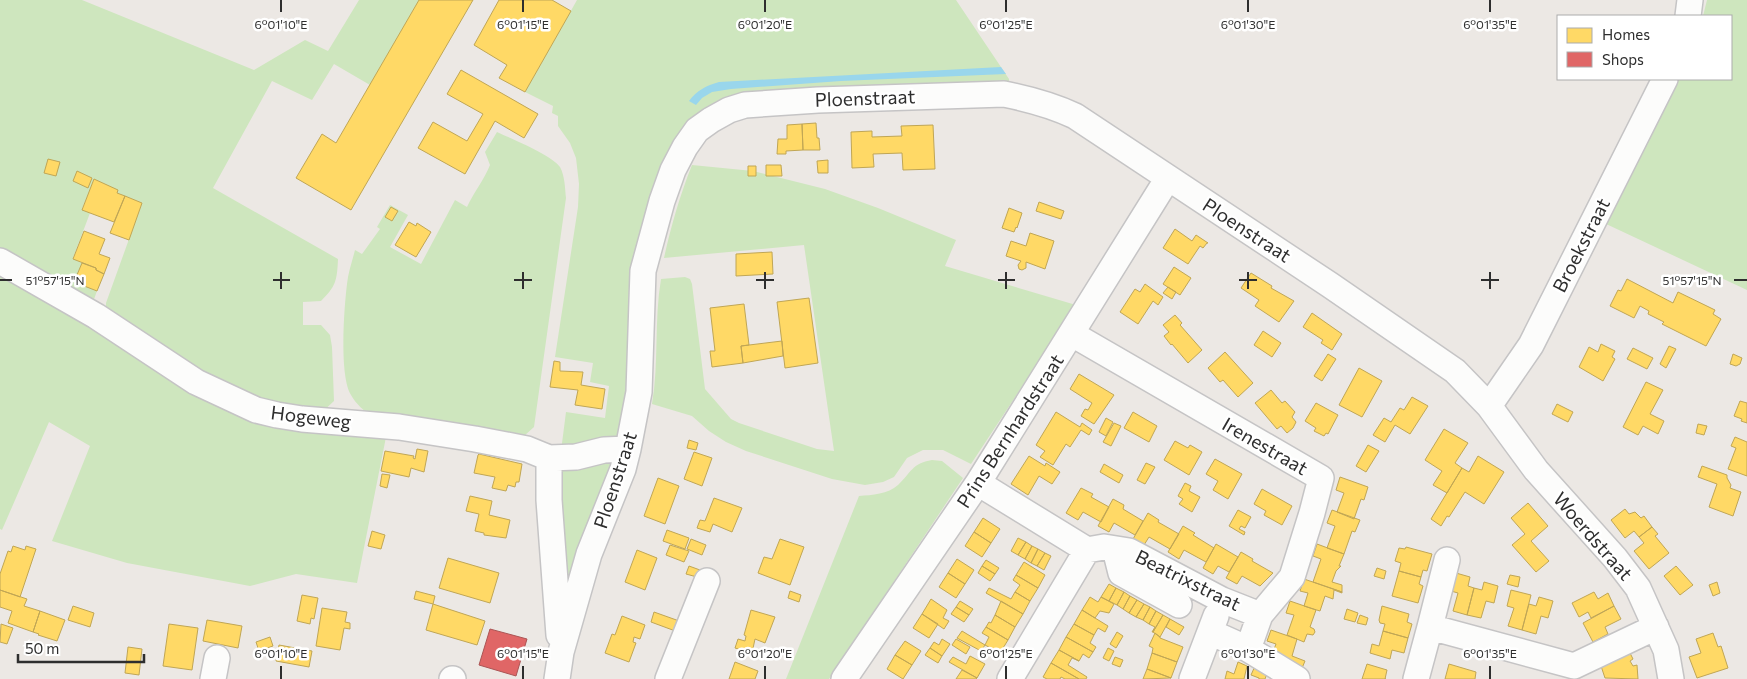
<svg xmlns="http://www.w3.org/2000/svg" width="1747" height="679" viewBox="0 0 1747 679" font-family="Commissioner,sans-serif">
  <rect width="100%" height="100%" fill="#ece8e4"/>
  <path fill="#cee6be" d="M0 0H82L254 70 305 40 328 51 359 0H419L370 85 334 64 312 100 272 81 213 188 338 259C337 281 336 286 321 301L303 302V325H321L330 335 332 347 334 401 319 415 232 393 106 308V303L142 203 117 193 103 183 94 180 82 209 90 213 73 258 82 263 74 282 97 291 93 302 0 255Z
    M577 0H956L1009 79V88L757 98 669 168 623 437 561 451 566 412 605 418 609 386 590 382 593 363 555 357 578 207 579 184 576 158 570 143 558 126V116L552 113 553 106 525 92Z
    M1707 0H1747V290L1604 223 1677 79H1731V16H1703Z
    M497 132C512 139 552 155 560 167 565 176 565 189 566 198L534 427 524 436 373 417C364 411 356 404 351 395 339 376 344 308 347 284 348 273 352 262 355 250L362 254 380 229 377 227 390 205 408 215 390 247 421 264 455 200 467 207C474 192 484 180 490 165L485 152Z
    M692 165 753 171 825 189 878 208 956 240 945 266 1076 305 971 464 943 450H923L907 458 894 477 883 482 865 485 832 479 746 451 726 442 709 431 692 416 652 404C659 363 654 320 661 279L685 277 690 279 692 284 705 389 731 419 739 423 817 449 834 451 804 245 664 258C671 226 680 195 692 165Z
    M0 269 197 387 387 432 357 583 296 574 250 586 127 563 52 541 90 446 49 422 2 530 0 529Z
    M614 456 567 606 560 473 567 466Z
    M932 460 942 461 963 478 829 679H786L859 496C872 495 888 494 898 485 911 473 912 463 932 460Z"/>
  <path fill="#99d6ec" d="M1001 67 1006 74 841 81 731 89 712 92 702 98 696 105 689 101C697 90 706 86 719 82Z"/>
  <path fill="#ffd966" stroke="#c0a655" d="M419 0H473L351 210 296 178 322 134 336 143Z
    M499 0H552L571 11 525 92 499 78 507 65 474 45Z
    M461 70 538 114 524 138 495 121 465 174 418 148 433 122 467 141 483 114 447 94Z
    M816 123 817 138H819L820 150H803L802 124Z
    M802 124 803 150 786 151V154H777L778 139H787V125Z
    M933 125 935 169 903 170 902 153 873 154 874 167 852 168 851 132 872 131V137L902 136 901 126Z
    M48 159 60 162 56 176 44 173Z
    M828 160V173H818L817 161Z
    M766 165H781L782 176H766Z
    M748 166H756V176H748Z
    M77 171 92 178 88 188 73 181Z
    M94 179 118 190 117 193 125 196 114 222 82 210Z
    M125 196 142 203 129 240 110 233Z
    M1039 202 1064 211 1061 219 1036 211Z
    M391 207 398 211 392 221 385 217Z
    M1009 208 1022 213 1017 228 1016 227 1014 232 1002 228Z
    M409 222 416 226 417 223 431 232 416 257 395 245Z
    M1175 229 1192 241 1196 235 1208 243H1207L1203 248 1200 246 1188 264 1163 248Z
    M84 231 105 239 99 254 110 258 104 274 96 270V268L73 259Z
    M1030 233 1054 241 1045 269 1026 262V268L1022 270 1019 269 1018 265 1021 261 1006 256 1011 241 1026 246Z
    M772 252 773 274 736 276V254Z
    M82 263 96 268V270L104 274 97 291 74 282Z
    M1174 267 1191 278 1180 295 1163 284Z
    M1251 273 1272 286 1271 288 1294 301 1279 322 1255 306 1259 300 1241 288Z
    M1627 279 1673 303 1678 292 1715 310 1713 314 1721 319 1706 346 1662 324 1664 322 1648 314 1649 311 1640 306 1634 318 1610 306 1618 290 1621 291Z
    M1145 284 1163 297 1158 305 1153 301 1138 324 1120 312 1135 289 1140 292Z
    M1168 287 1176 292 1172 299 1163 293Z
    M809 298 818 363 785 368 777 302Z
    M744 304 749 345 741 346 743 363 712 367 710 351H715L710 308Z
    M1312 313 1342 334 1332 350 1321 343 1323 340 1303 327Z
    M1175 315 1182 323 1180 325 1202 350 1188 363 1172 344 1171 345 1164 336 1169 332 1163 325Z
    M1263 331 1281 343 1272 357 1254 345Z
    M782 341 783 356 743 363 741 346Z
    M1601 344 1615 351 1612 357 1615 359 1603 381 1579 367 1589 347 1598 352Z
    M1669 346 1676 349 1666 368 1660 364Z
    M1633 348 1653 358 1647 369 1627 359Z
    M1225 352 1253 383 1238 397 1223 380 1220 382 1208 368Z
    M1328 354 1336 359 1322 381 1314 376Z
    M1733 354 1742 358 1740 364 1736 366 1730 364Z
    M554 361 560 362V371L583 372 581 385 605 389 602 409 575 405 578 390 550 387Z
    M1359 368 1382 381 1362 417 1339 405Z
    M1079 374 1114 395 1094 424 1081 416 1085 409 1088 410 1092 403 1070 389Z
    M1646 382 1663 390 1650 414 1664 421 1658 434 1643 426 1638 435 1623 427Z
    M1271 390 1282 403 1285 401 1295 412 1292 417 1296 422 1293 428 1287 433 1281 426 1277 429 1255 403Z
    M1412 397 1428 406 1410 434 1395 425 1385 442 1373 435 1384 418 1391 422 1400 408 1404 410Z
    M1740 401 1747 403V423L1741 421 1742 419 1734 416Z
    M1316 403 1338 415 1328 434 1326 433 1324 436 1314 431 1316 428 1305 421Z
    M1557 404 1573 412 1568 422 1552 414Z
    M1056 412 1080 427 1082 423 1092 430 1089 435 1081 430 1070 447 1066 444 1053 465 1040 457 1045 451 1036 445Z
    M1133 412 1157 426 1149 442 1124 428Z
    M1106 418 1113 422 1106 436 1099 432Z
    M1114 423 1121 426 1111 446 1103 442Z
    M1698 424 1707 426 1704 435 1696 433Z
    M1444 429 1468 443 1455 463 1462 468 1447 493 1433 485 1442 471 1425 460Z
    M1735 437 1747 442V476L1728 469 1736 448 1731 446Z
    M689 440 698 443 696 450 687 448Z
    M1175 441 1188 448 1190 445 1202 452 1189 475 1164 460Z
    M1368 445 1379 451 1366 472 1356 466Z
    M417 449 428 451 424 472 411 468 409 477 381 471 385 451 414 456 413 458 415 459Z
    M694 452 712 458 702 486 684 479Z
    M479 454 522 464 519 482H516L515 487 508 485 506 491 492 488 495 477 474 473 478 455Z
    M1029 456 1045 466 1046 463 1060 472 1052 484 1039 476 1028 495 1011 484Z
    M1478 456 1504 472 1484 504 1465 492 1449 517 1447 516 1441 526 1431 519 1462 468 1469 472Z
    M1215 459 1242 474 1228 499 1213 490 1218 481 1206 474Z
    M1146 463 1155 467 1145 484 1137 480Z
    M1104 464 1123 475 1119 483 1100 472Z
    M1702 466 1727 475V478L1731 485 1730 488 1741 492 1733 516 1709 507 1717 484 1698 477Z
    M382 474 390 475 387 488 380 486Z
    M1340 477 1368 487 1364 500 1361 499 1354 519 1337 512 1344 493 1336 490Z
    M658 478 679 486 665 524 644 516Z
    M1185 483 1191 486 1189 491 1200 497 1192 512 1179 504 1183 499 1178 496Z
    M1081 488 1093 494 1091 497 1109 507 1101 522 1083 512 1078 520 1066 513Z
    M1262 489 1292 506 1282 525 1264 515 1266 511 1254 504Z
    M470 496 492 501 489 515 510 520 506 538 484 535V533L475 531 479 514 466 511Z
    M714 498 742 508 732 532 713 524 710 532 697 528 700 520 705 521Z
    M1113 499 1124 505 1123 509 1143 521 1135 535 1114 523 1109 532 1098 526Z
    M1528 503 1548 526 1531 541 1549 561 1536 572 1512 545 1525 534 1511 518Z
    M1625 509 1629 514 1635 512 1641 518 1644 516 1652 527 1639 537 1634 531 1625 538 1611 520Z
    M1238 510 1251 517 1245 528 1241 526 1239 529 1245 532 1244 535 1229 526Z
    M1332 510 1360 520 1355 532 1352 531 1344 554 1327 548 1335 526 1327 523Z
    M1148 513 1159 520 1158 522 1179 534 1170 549 1149 537 1144 545 1133 539Z
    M983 518 1000 529 991 543 974 532Z
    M1183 526 1195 533 1193 535 1214 548 1206 562 1184 550 1179 559 1168 552Z
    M1652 527 1658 534 1655 536 1669 553 1649 569 1634 551 1644 543 1639 537Z
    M667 530 689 538 685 549 663 541Z
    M372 531 385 535 381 549 368 546Z
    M974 532 991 543 982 557 965 546Z
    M1018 538 1026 542 1018 555 1011 551Z
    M691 539 706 545 702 555 687 549Z
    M780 539 804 547 790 585 758 573 764 557 772 559Z
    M1026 542 1032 546 1025 559 1018 555Z
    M1216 544 1238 557 1229 572 1218 566 1213 574 1203 568Z
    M1317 544 1344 554 1339 566H1341L1336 571 1332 582 1342 585V592L1313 582 1321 559 1313 556Z
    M670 545 689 551 684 562 666 555Z
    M13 546 25 550 26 546 36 549 20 597 0 590V574L8 551 11 552Z
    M1032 546 1038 549 1031 563 1025 559Z
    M1406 547 1432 554 1427 571 1423 570 1421 577 1399 571 1401 563 1395 561 1399 548 1405 549Z
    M1038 549 1045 553 1037 566 1031 563Z
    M637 550 657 558 645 590 625 582Z
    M1241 552 1253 559 1252 561 1273 573 1260 586 1242 576 1237 584 1226 578Z
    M1045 553 1051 556 1044 570 1037 566Z
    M448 558 499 573 490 603 439 588Z
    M957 559 974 570 965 584 948 573Z
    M986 560 999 568 995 574 982 566Z
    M1024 562 1045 575 1038 588 1016 575Z
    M689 566 700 570 697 577 686 574Z
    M982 566 995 574 990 581 978 573Z
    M1676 566 1693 585 1680 595 1664 576Z
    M1377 568 1386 571 1384 579 1374 576Z
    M1399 571 1421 577 1419 584 1423 586 1418 603 1392 596Z
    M948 573 965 584 956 598 939 587Z
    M1456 573 1470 577 1468 586 1474 588 1467 615 1453 611 1458 593 1451 591Z
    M1016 575 1038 588 1030 601 1015 592 1020 585 1013 580Z
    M1510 575 1520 577 1518 587 1507 584Z
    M1304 579 1342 592V593L1334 590 1333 599 1325 596 1320 611 1304 606 1308 593 1300 591Z
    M1484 582 1498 586 1494 603 1486 601 1481 618 1467 615 1474 588 1482 590Z
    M1717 582 1720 593 1713 596 1709 585Z
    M1109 584 1116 588 1109 601 1101 597Z
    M989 588 1011 599 1015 592 1030 601 1023 614 986 593Z
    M1116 588 1124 592 1117 605 1109 601Z
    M0 590 27 599 24 606 40 611 33 632 8 623 12 611 0 607Z
    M1511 590 1531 595 1522 630 1508 626 1514 608 1507 606Z
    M416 591 435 596 433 604 414 599Z
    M790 591 801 595 799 602 788 598Z
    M1124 592 1130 596 1123 609 1117 605Z
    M1594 592 1598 599 1608 593 1614 606 1591 618 1588 612 1579 617 1572 603Z
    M302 595 318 598 314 619 311 618 310 624 297 621Z
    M1130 596 1137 600 1129 613 1123 609Z
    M1090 597 1098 602 1101 597 1114 604 1109 613 1100 611 1095 618 1082 610Z
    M1539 597 1553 601 1548 618 1541 616 1536 634 1522 630 1529 604 1536 606Z
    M931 599 947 610 943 618 949 621 944 629 922 614Z
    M1137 600 1144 604 1136 617 1129 613Z
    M960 601 973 609 969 615 956 607Z
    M1001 601 1023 614 1015 627 995 615Z
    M1290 601 1316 610 1310 627 1314 629 1315 632 1313 635 1307 634 1304 642 1287 635 1294 615 1286 613Z
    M433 604 485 621 477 645 426 630Z
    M1144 604 1150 607 1143 620 1136 617Z
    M73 606 94 613 90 627 68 620Z
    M1382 606 1409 614 1407 622 1412 624 1408 638 1383 631 1385 624 1380 623 1379 620Z
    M1614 606 1621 619 1605 627 1608 634 1593 642 1583 623Z
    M956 607 969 615 964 622 951 614Z
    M1150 607 1156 611 1149 624 1143 620Z
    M322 608 347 612 345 622 350 623V629L344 628 340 650 316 646Z
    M1347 609 1358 613 1355 622 1344 619Z
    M751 610 775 617 765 643 755 639 752 653 735 648 738 639 745 641 746 636 744 635Z
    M1082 610 1108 626 1105 632 1098 628 1094 635 1074 624Z
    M40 611 65 620 57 641 38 635 39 634 33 632Z
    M1156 611 1163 615 1153 632H1152L1155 627 1149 624Z
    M654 612 682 622 678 632 651 622Z
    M922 614 938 624 929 638 913 628Z
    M995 615 1015 627 1008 640 986 627 989 622 991 623Z
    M1163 615 1170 619 1160 637 1153 632Z
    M1360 615 1368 618 1366 625 1357 623Z
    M622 616 645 625 640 639 634 637 633 642 636 643 629 662 605 653 612 634 615 635Z
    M1170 619 1184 627 1179 635 1166 627Z
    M207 620 242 626 238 648 203 641Z
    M1 624 13 628 7 644 0 642Z
    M169 624 198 628 192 670 163 666Z
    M1074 624 1094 635 1090 643 1096 647 1093 652 1066 637Z
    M986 627 1008 640 1000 653 985 645 989 637 982 633Z
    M1271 630 1297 639 1292 656 1305 661 1300 673 1271 657 1276 644 1267 641Z
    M962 631 985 645 981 651 957 638Z
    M1383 631 1408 638 1404 653 1392 650 1390 659 1370 653 1372 644 1379 646Z
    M1117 632 1123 636 1116 648 1110 644Z
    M1155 633 1160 637V638L1183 647 1177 662 1152 653 1153 648 1149 646Z
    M1713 633 1718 647 1721 646 1728 668 1697 678 1689 657 1701 653 1696 639Z
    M270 637 273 646 259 651 256 642Z
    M1066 637 1093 652 1089 658 1083 654 1079 661 1059 650Z
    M942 639 950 644 942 656 930 648 934 642 939 645Z
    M956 639 970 647 966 654 952 645Z
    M905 641 921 651 912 665 895 655Z
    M279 645 312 651 309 667 276 661Z
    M128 647 142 649 139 675 125 673Z
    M930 648 942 656 938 663 925 655Z
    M1108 648 1114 651 1109 661 1103 658Z
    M1059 650 1079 661 1072 658 1068 665 1087 677 1086 679H1079L1051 663Z
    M1629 651 1633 659 1630 661 1633 666 1637 665 1638 679 1605 678 1601 666Z
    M1152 653 1177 662 1171 678 1147 669Z
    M895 655 912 665 903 679 887 669Z
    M970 656 985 664 977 678 949 662 953 657 966 664Z
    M1115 657 1123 660 1120 667 1112 664Z
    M735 662 758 671 755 679H729Z
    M1238 662 1247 666 1244 679H1225L1227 671 1234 674Z
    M1051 663 1079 679H1065L1061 677 1060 679H1047L1043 677Z
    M1367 664 1387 670 1385 679H1386H1362Z
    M1449 664 1476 672 1475 679H1445Z
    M1255 666 1268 671 1265 679H1259V678L1251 675Z
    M1147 669 1171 678 1143 679Z
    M962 670 977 678 976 679H956Z"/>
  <path fill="#e06666" stroke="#ab5555" d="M490 629 527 639 516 676 479 665Z"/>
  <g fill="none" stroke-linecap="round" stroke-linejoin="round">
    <defs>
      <path id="minor" d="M1688 16 1690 0
        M0 261 96 316 196 382 256 410 277 415 302 419 399 427 475 439 527 449 549 458 576 457 604 450 628 449
        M1072 334 1321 478 1312 513 1292 577 1260 615 1248 649
        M1489 406 1531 345 1665 79
        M549 458V500L559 635
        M978 483 1087 550 1104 547 1129 551 1222 600 1260 615
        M1115 549 1121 573 1179 605
        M1430 627 1447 560
        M1210 632 1248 649 1297 679
        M213 679 217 658
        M452 679H453
        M557 679 561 652 589 554 623 469 628 449 639 392 643 271 662 201 673 170 685 147 697 130 711 120 729 110 745 105 818 100 1004 94C1029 99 1052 105 1075 116L1330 285 1455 371 1489 406 1536 470 1615 558 1638 588 1666 650 1671 679
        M668 679 707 581
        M844 679 978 483 1168 178
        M1010 679 1087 550
        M1192 679 1216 616
        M1416 679 1430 627 1574 666 1656 627"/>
    </defs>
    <use href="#minor" stroke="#c5c4c5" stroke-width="28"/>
    <use href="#minor" stroke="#fcfcfb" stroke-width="25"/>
  </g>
  <path fill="none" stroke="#2e2e2e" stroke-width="2" d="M281 0V12M523 0V12M765 0V12M1006 0V12M1248 0V12M1490 0V12M281 272V289M523 272V289M765 272V289M1006 272V289M1248 272V289M1490 272V289M0 280H12M273 280H290M514 280H532M756 280H774M998 280H1015M1239 280H1257M1481 280H1499M1734 280H1747M281 666V679M523 666V679M765 666V679M1006 666V679M1248 666V679M1490 666V679"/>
  <g text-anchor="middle" stroke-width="5" stroke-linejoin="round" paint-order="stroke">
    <g font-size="19" fill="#2e2e2e" stroke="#fff">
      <text transform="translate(865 98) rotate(-2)" y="7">Ploenstraat</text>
      <text transform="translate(1247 230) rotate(33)" y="7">Ploenstraat</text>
      <text transform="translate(1581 245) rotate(-63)" y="7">Broekstraat</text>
      <text transform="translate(311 417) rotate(7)" y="7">Hogeweg</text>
      <text transform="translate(1010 431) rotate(-57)" y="7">Prins Bernhardstraat</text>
      <text transform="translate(1265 446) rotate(30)" y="7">Irenestraat</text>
      <text transform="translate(615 480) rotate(-72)" y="7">Ploenstraat</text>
      <text transform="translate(1593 536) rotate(49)" y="7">Woerdstraat</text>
      <text transform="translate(1188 580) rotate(26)" y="7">Beatrixstraat</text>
    </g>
  </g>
  <g font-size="12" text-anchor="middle" fill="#2e2e2e" stroke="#fff" stroke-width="5" stroke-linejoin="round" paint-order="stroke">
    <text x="281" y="29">6°01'10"E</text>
    <text x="523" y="29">6°01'15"E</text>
    <text x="765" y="29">6°01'20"E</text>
    <text x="1006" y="29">6°01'25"E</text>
    <text x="1248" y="29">6°01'30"E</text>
    <text x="1490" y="29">6°01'35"E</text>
    <text x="55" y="285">51°57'15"N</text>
    <text x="1692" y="285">51°57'15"N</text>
    <text x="281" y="658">6°01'10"E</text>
    <text x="523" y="658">6°01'15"E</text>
    <text x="765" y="658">6°01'20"E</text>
    <text x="1006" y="658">6°01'25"E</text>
    <text x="1248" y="658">6°01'30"E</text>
    <text x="1490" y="658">6°01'35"E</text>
  </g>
  <rect x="1557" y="15" width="175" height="65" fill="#ffffff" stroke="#ababab"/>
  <rect x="1567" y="28" width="25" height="15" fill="#ffd966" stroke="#ababab"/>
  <text x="1602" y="40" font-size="15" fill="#2e2e2e">Homes</text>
  <rect x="1567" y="52" width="25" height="15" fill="#e06666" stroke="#ababab"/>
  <text x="1602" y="65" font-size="15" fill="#2e2e2e">Shops</text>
  <path d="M18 654v8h126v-8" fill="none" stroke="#2e2e2e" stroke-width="2.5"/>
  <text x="25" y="654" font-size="15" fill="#2e2e2e" stroke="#ffffff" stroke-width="4" paint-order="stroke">50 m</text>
</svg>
